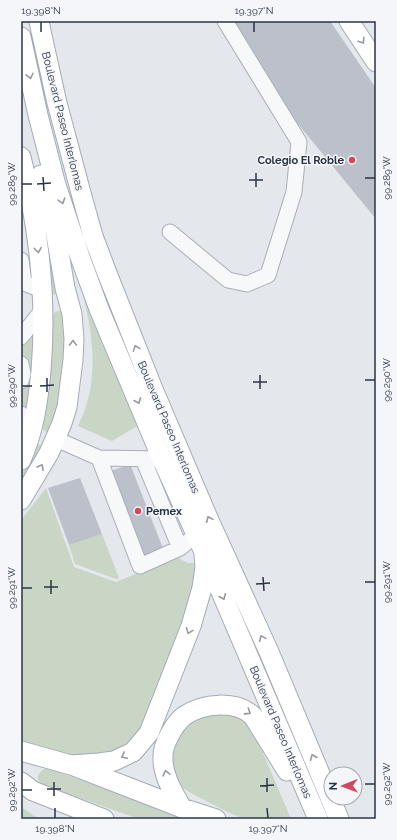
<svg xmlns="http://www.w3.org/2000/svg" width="397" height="840" viewBox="0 0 397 840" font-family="Raleway,sans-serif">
  <rect width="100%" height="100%" fill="#e4e7ec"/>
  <path fill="#c9d6c5" d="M47 231 60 294 49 295 42 232Z
    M73 258 141 424 112 441 78 426C81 419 85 411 87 403 101 354 86 305 73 258Z
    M59 311H64L73 364 50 434C43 431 42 428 41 420L52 316 55 312Z
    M34 332 27 411 21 403V388L24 359 21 357V347Z
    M35 443 45 447 21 493V477Z
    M46 488 74 567 116 582 169 560 178 558 188 563H195L193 598 145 732 113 756H74L21 742V520Z
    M102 534 119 578 116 579 75 564 69 545Z
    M208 713 241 715 252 727 291 819C281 819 250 821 242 818 233 815 182 790 178 784 163 764 175 736 192 721 196 718 203 716 208 713Z
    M44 769H50L188 819H139L43 785C36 781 36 774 44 769Z
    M21 807 39 819H21Z"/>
  <path fill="#bbc0ca" d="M231 21H330L376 88V219L280 102Z
    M130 464 164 551 146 559 111 471Z
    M80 478 102 534 69 545 48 488Z"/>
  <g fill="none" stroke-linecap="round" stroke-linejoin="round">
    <defs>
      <path id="minor" d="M170 232 228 280 247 284 268 275 294 192 299 142 225 21
        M21 260 24 283
        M21 282 42 290
        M21 337 44 308
        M21 364 23 374 21 381
        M21 414 32 429
        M56 439 99 458 162 459
        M99 458 140 566 180 548 196 535
        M143 459 180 548"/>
      <path id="major" d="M39 21 41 31 57 103 81 193 93 236 107 273 153 389 208 518 269 652 339 819
        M349 21 376 62
        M21 37 38 115 56 185 80 257 99 309 162 459 204 552 318 819
        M21 157C39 227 47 299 41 371 38 402 34 431 21 460
        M21 500 49 453 62 423 67 407 73 360 74 339 72 314 65 288 55 229 41 175
        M21 751 71 765 182 808 216 819
        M71 765 99 763 114 761 133 752 149 733 191 626 202 588 205 567 204 556
        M21 782 33 791 104 819
        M182 808C173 792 162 775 163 756 163 744 174 724 184 716 203 703 236 700 253 716L287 771"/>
    </defs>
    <use href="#minor" stroke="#a9aeb7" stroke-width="17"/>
    <use href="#major" stroke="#a3abb8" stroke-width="21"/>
    <use href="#minor" stroke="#f7f8fa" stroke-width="15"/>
    <use href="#major" stroke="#fff" stroke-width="19"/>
  </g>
  <defs><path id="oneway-chevron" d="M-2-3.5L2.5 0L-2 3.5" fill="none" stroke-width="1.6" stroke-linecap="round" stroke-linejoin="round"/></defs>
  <g stroke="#959aa2">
    <use href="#oneway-chevron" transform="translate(362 41) rotate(57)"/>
    <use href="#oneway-chevron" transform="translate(30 76) rotate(77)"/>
    <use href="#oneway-chevron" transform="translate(62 201) rotate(72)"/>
    <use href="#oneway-chevron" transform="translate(38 250) rotate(83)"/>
    <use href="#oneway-chevron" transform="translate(73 343) rotate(-90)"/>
    <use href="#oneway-chevron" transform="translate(136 348) rotate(-111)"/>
    <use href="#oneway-chevron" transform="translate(138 401) rotate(67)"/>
    <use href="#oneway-chevron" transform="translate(41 467) rotate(-61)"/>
    <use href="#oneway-chevron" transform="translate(209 519) rotate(-114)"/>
    <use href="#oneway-chevron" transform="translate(223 597) rotate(67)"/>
    <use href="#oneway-chevron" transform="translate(189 631) rotate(111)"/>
    <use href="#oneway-chevron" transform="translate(262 638) rotate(-114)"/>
    <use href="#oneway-chevron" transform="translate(248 712) rotate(33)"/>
    <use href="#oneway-chevron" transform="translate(124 756) rotate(155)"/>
    <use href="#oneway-chevron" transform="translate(313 757) rotate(-113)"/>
    <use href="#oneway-chevron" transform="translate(166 773) rotate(-105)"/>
  </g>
  <path fill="none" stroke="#2b3445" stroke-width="1.5" d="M41 22V32M254 22V32M256 173V187M43 177 44 191M365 178H375M249 180H263M22 184H32M37 184 51 183M260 375V389M47 378V392M365 380H375M253 382H267M22 386H32M40 386 54 385M263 577 264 591M51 580V594M365 582H375M256 584 270 583M44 587H58M22 588H32M267 778V792M54 782V796M365 784H375M260 786 274 785M47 789H61M22 790H32M55 808V818M267 808 268 818"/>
  <g fill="#d1495b" stroke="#f4f6f9" stroke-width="1.5">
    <circle cx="352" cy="160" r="4"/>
    <circle cx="138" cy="511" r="4"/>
  </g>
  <g text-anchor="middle" stroke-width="3" stroke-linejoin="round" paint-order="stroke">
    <g font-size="11" fill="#2b3445" stroke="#f4f6f9">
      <text transform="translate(63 121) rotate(76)" y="4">Boulevard Paseo Interlomas</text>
      <text transform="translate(169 427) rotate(67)" y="4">Boulevard Paseo Interlomas</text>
      <text transform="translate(281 732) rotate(67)" y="4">Boulevard Paseo Interlomas</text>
    </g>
    <g font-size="11" font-weight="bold" fill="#2b3445" stroke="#f4f6f9" text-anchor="end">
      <text x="344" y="164">Colegio El Roble</text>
      <text x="146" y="515" text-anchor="start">Pemex</text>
    </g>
  </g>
  <rect width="397" height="840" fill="none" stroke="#f4f6f9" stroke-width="44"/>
  <g transform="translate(343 786) rotate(269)"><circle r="19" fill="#f4f6f9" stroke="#a4a8b1"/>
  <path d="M0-3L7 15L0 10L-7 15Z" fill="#d1495b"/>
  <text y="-6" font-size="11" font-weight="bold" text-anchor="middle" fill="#2b3445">N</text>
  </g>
  <rect x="22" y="22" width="353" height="796" fill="none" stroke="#2b3445" stroke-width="1.5"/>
  <g font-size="10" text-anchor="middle" fill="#2b3445">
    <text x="41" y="14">19.398°N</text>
    <text x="254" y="14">19.397°N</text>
    <text transform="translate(386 178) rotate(-90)" y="4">99.289°W</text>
    <text transform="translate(11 184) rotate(-90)" y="4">99.289°W</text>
    <text transform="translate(386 380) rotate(-90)" y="4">99.290°W</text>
    <text transform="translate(11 386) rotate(-90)" y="4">99.290°W</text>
    <text transform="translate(386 582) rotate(-90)" y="4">99.291°W</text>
    <text transform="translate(11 588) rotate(-90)" y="4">99.291°W</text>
    <text transform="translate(386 784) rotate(-90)" y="4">99.292°W</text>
    <text transform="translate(11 790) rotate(-90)" y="4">99.292°W</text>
    <text x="55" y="832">19.398°N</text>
    <text x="268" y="832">19.397°N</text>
  </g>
</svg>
